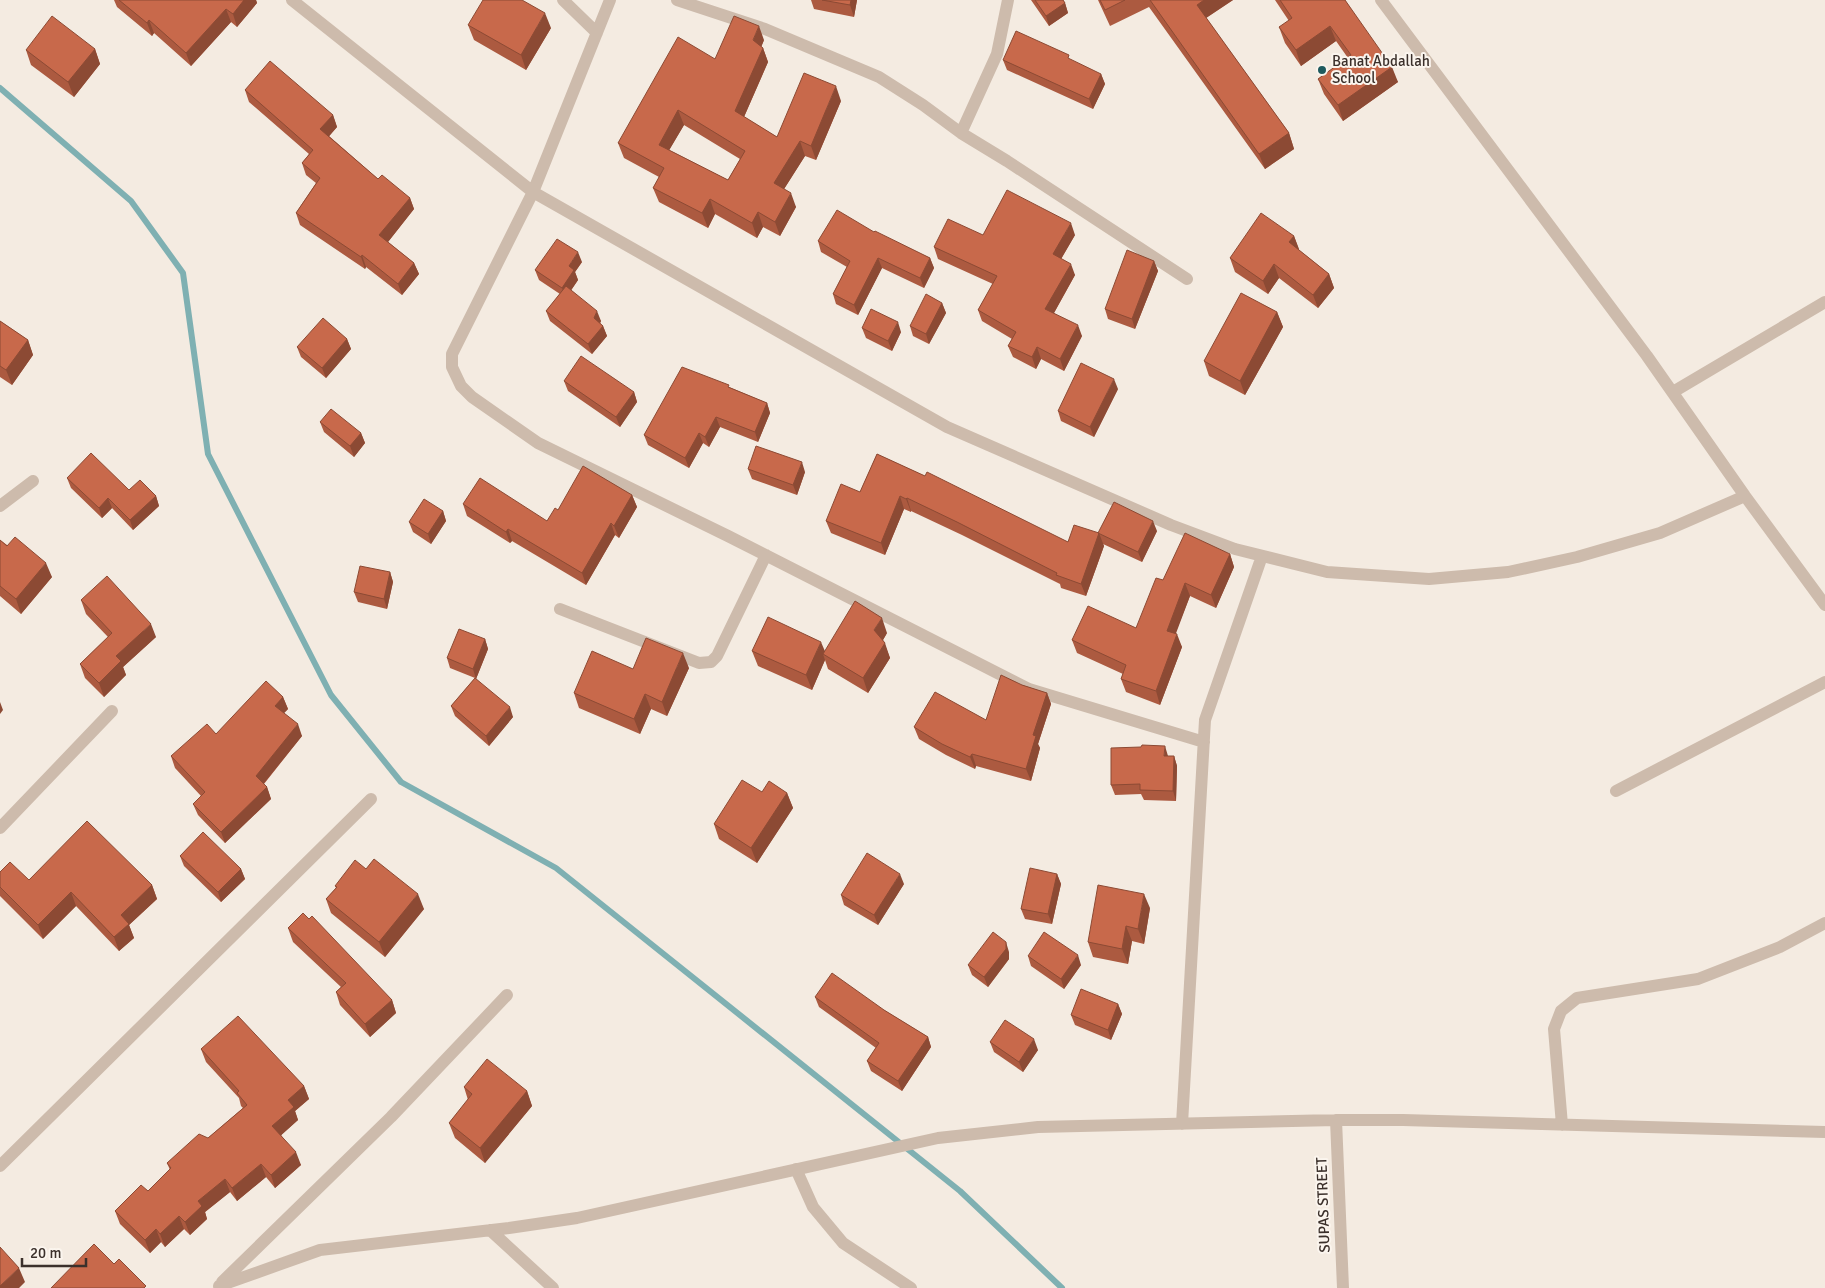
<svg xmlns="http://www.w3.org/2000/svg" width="1825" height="1288" viewBox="0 0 1825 1288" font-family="Signika,sans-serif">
  <rect width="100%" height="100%" fill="#f4ebe1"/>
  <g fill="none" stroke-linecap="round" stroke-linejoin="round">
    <path stroke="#7fb0b2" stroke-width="6" d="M0 88 131 201 183 273 208 454 331 695 401 782 556 868 960 1191 1062 1288"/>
    <path stroke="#cdbbac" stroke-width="12" d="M292 0 533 192 947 427 1171 525 1235 549 1327 572 1429 579 1508 572 1577 557 1660 533 1745 496
      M563 0 597 33
      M610 0 533 192 452 354V367L461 386 472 397 538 443 728 536 1029 689 1204 742
      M677 0 765 29 879 77 923 105 961 133 1007 161 1187 279
      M1381 0 1647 356 1745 496 1825 605
      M961 133 997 54 1008 0
      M1673 392 1825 302
      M0 506 33 481
      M560 609 699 663 711 662 717 656 766 555
      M1616 791 1825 682
      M0 828 112 711
      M1336 1120 1343 1288
      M1182 1124 1205 720 1262 556
      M1562 1125 1554 1029 1561 1011 1577 998 1698 979 1780 947 1825 923
      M0 1166 371 799
      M796 1169 813 1207 843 1243 911 1288
      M490 1230 553 1288
      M222 1282 391 1117 507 995
      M221 1288 219 1286 320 1250 509 1228 577 1218 938 1138 1038 1127 1336 1120H1403L1825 1132"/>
  </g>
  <path fill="#ac5a40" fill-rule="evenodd" d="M114 0H256L257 3 237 27 231 22 191 66 154 33 152 36 117 7Z
    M811 0H857L854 17 814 9Z
    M1031 0H1063L1065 3 1068 13 1049 26Z
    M1098 0H1233L1206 18 1289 133 1294 149 1265 169 1149 7 1110 26Z
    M1275 0H1345L1398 82 1343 121 1324 94 1318 79 1348 58 1336 41 1301 66 1285 43 1279 27 1289 21Z
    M468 25 551 28 526 70 474 40Z
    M764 40 761 47 763 48 768 62 744 117 777 137 841 101 816 160 805 156 784 189 796 207 780 236 763 227 757 238 715 214 708 228 659 202 653 188 659 177 624 158 618 143 715 59ZM684 125 740 159 728 180 669 150Z
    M95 49 100 64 74 97 31 65 26 50Z
    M1003 60 1101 74 1105 84 1093 109 1007 70Z
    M245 90 333 115 337 127 329 136 378 179 410 198 414 209 388 242 414 263 419 274 402 295 366 267 365 269 300 225 296 213 316 183 306 175 302 163 309 154 249 102Z
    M874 232 930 258 934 268 924 288 882 268 858 315 836 304 833 294 847 267 821 252 818 241Z
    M983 235H1075L1061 259 1075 275 1054 313 1082 336 1064 371 1041 359 1036 369 1013 357 1008 346 1012 339 982 321 978 310 993 284 938 259 934 247Z
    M1294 236 1299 250 1329 274 1334 288 1318 308 1279 278 1268 294 1235 272 1230 258Z
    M1154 261 1158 271 1135 329 1108 319 1105 309Z
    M582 262 575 272 578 280 571 290 601 321 600 323 603 326 607 336 592 354 550 321 546 311 560 294 539 280 535 270Z
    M942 303 946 313 929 344 913 336 910 326Z
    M1277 312 1283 327 1245 395 1209 376 1204 361Z
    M0 321 28 340 33 355 12 385 0 377Z
    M862 328 901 332 892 351 866 338Z
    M347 339 351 349 326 378 301 357 297 347Z
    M564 381 634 392 637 402 620 427 568 391Z
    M729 387 767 403 770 413 758 442 720 427 709 447 703 443 689 468 648 445 644 435Z
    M1118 389 1094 437 1061 421 1058 411Z
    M320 422 361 433 365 443 354 457 324 432Z
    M877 454 1068 542 1098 533 1157 531 1142 562 1103 544 1104 546 1086 596 1061 588 1060 584 962 535 911 511V512L904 509 885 555 831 533 826 521 860 492Z
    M748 469 805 472 797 495 752 479Z
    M67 478 156 496 159 506 133 530 112 508 102 518 71 488Z
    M632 495 637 507 619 538 615 535 586 585 512 541 510 543 467 516 463 504 547 521 558 510Z
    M443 511 446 521 431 544 413 532 409 522Z
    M0 540 52 577 21 614 0 596Z
    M1230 554 1234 567 1216 608 1190 596 1175 634 1182 647 1160 705 1126 692 1121 679 1123 674 1077 653 1072 640 1136 628 1163 580Z
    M390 572 393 582 387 609 358 602 354 592Z
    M81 600 156 637 123 667 126 675 104 697 85 678 80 664 108 637 86 614Z
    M887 633 883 640 890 658 868 693 828 669 825 660 812 690 758 666 752 651H825Z
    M485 639 488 649 476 679 513 717 489 746 455 716 451 706 475 678 450 668 447 658Z
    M689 668 667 716 651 709 640 734 579 708 574 693 633 669Z
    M1022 685 1047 693 1051 704 1038 744 1040 748 1031 781 976 766 975 769 946 755 919 739 914 727 986 720Z
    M283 697 288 709 284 713 302 736 264 784 267 787 271 799 225 843 198 815 193 804 201 796 175 768 171 756 216 734Z
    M1168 756H1174L1177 766 1176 801 1144 800 1141 794 1115 795 1111 785Z
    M762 792 787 793 793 808 757 863 719 839 714 824Z
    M180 856 241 869 245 879 221 902 184 866Z
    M366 869 424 909 385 957 331 913 326 899 336 888 335 886Z
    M0 872 29 880 152 885 157 899 129 925 134 938 119 951 76 906 43 939 0 896Z
    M1057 874 1061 884 1052 924 1025 919 1021 909Z
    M904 884 878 925 844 905 841 895Z
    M1150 908 1144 944 1132 941 1128 964 1093 957 1088 942Z
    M288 928 392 1000 396 1013 370 1037 340 1005 336 992 341 987 293 942Z
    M1009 952V959L988 987 972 975 968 965Z
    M1028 956 1081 965 1064 989 1031 966Z
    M815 997 884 1010 928 1037 931 1047 902 1091 871 1071 867 1061 876 1048 819 1007Z
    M1118 1004 1122 1014 1111 1040 1075 1025 1071 1015Z
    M990 1042 1038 1050 1023 1072 994 1052Z
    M201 1049 304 1086 309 1099 295 1111 298 1120 281 1135 301 1165 275 1188 266 1177 237 1201 230 1192 205 1212 207 1219 190 1235 184 1229 165 1247 161 1242 150 1253 120 1224 115 1211 148 1191 170 1170 167 1163 208 1138 243 1108 241 1106 239 1098 206 1062Z
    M464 1087 527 1091 532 1106 485 1163 455 1138 449 1123 468 1100Z"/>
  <path fill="#8c4a34" d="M244 0H256L257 3 237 27 233 14Z
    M851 0H857L854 17 850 5Z
    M1204 0H1233L1203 20 1197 5Z
    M1065 3 1068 13 1049 26 1046 16Z
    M226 9 231 22 191 66 186 53Z
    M545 13 551 28 526 70 521 55Z
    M149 20 154 33 152 36 147 23Z
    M759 26 764 40 758 55 753 40Z
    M1330 26 1336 41 1301 66 1296 50Z
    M763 48 768 62 740 126 735 111Z
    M95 49 100 64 74 97 68 82Z
    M1392 67 1398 82 1343 121 1338 105Z
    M1101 74 1105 84 1093 109 1089 99Z
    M836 86 841 101 816 160 811 146Z
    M678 110 684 125 664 159 659 145Z
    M333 115 337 127 325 141 320 129Z
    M1289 133 1294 149 1265 169 1259 154Z
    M800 141 805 156 779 197 774 183Z
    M791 193 796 207 780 236 775 222Z
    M410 198 414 209 384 247 379 235Z
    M710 199 715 214 708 228 702 213Z
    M758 212 763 227 757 238 752 223Z
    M1071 223 1075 235 1057 266 1053 254Z
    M1294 236 1299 249 1294 256 1289 242Z
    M578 252 582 262 575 272 578 280 566 298 562 288 569 266Z
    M362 255 366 267 365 269 361 257Z
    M878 258 882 268 858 315 854 305Z
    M930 258 934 268 924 288 920 278Z
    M1154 261 1158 271 1135 329 1132 319Z
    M414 263 419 274 402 295 398 284Z
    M1071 264 1075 275 1050 320 1045 309Z
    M1274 264 1279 278 1268 294 1263 281Z
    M1329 274 1334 288 1318 308 1313 295Z
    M942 303 946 313 929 344 926 334Z
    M597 311 601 321 598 328 594 318Z
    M1277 312 1283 327 1245 395 1240 381Z
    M898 322 901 332 892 351 888 341Z
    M1078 325 1082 336 1064 371 1060 359Z
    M603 326 607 336 592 354 588 344Z
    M347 339 351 349 326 378 322 368Z
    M28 340 33 355 12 385 6 370Z
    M1037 347 1041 359 1036 369 1032 357Z
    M1114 379 1118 389 1094 437 1090 427Z
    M634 392 637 402 620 427 616 417Z
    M767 403 770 413 758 442 755 432Z
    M716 417 720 427 709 447 705 437Z
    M361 433 365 443 354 457 350 446Z
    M699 433 703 443 689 468 685 458Z
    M802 462 805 472 797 495 793 485Z
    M632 495 637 507 619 538 614 526Z
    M156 496 159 506 133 530 130 520Z
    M900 496 904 509 885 555 881 543Z
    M108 498 112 508 102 518 99 508Z
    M907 498 911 511V512L906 499Z
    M443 511 446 521 431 544 428 534Z
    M1153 521 1157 531 1142 562 1138 552Z
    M611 523 615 535 586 585 582 573Z
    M508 529 512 541 510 543 506 532Z
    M1099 533 1104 546 1086 596 1081 584Z
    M1230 554 1234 567 1216 608 1211 595Z
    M46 563 52 577 21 614 16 599Z
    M390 572 393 582 387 609 384 599Z
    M1185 583 1190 596 1172 644 1167 631Z
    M882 618 887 633 880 645 874 630Z
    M151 624 156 637 123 667 126 675 104 697 99 683 116 656Z
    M1177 634 1182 647 1160 705 1156 691Z
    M485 639 488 649 476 679 473 669Z
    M821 642 827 656 823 654 825 660 812 690 806 675Z
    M885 643 890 658 868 693 863 678Z
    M683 653 689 668 667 716 662 702Z
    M1047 693 1051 704 1038 744 1040 748 1031 781 1026 769 1033 735Z
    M645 694 651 709 640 734 634 719Z
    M283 697 288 709 279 718 275 706Z
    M0 702 3 710 0 714Z
    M510 707 513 717 489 746 486 736Z
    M298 724 302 736 260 788 256 776Z
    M1165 746 1168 756H1164Z
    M972 754 976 766 975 769 970 757Z
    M1174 756 1177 766 1176 801 1173 791Z
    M267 787 271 799 225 843 221 832Z
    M787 793 793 808 757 863 751 848Z
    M241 869 245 879 221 902 218 892Z
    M900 874 904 884 878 925 874 915Z
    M1057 874 1061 884 1052 924 1048 914Z
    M152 885 157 899 129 925 134 938 119 951 114 937 121 915Z
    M71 892 76 906 43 939 38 925Z
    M418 894 424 909 385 957 379 942Z
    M1144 894 1150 908 1144 944 1138 929Z
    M1126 926 1132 941 1128 964 1122 949Z
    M1006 942 1009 952V959L988 987 984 977Z
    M1078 955 1081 965 1064 989 1061 979Z
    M392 1000 396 1013 370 1037 365 1024Z
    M1118 1004 1122 1014 1111 1040 1108 1030Z
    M928 1037 931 1047 902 1091 898 1081Z
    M1034 1039 1038 1050 1023 1072 1019 1062Z
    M304 1086 309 1099 295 1111 298 1120 277 1139 272 1126 288 1100Z
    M527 1091 532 1106 485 1163 480 1148Z
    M296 1152 301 1165 275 1188 271 1175Z
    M261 1164 266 1177 237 1201 232 1188Z
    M225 1179 230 1192 205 1212 207 1219 190 1235 185 1222 198 1201Z
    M179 1216 184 1229 165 1247 160 1234Z
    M156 1229 161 1242 150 1253 145 1240Z
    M19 1268 25 1282 19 1288H0V1286Z"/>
  <path fill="#c8694b" stroke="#8c4a34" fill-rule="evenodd" d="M119 0H244L233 14 226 9 186 53 149 20 147 23Z
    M483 0H522L545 13 521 55 468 25Z
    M822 0H851L850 5Z
    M1035 0H1063L1065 3 1046 16Z
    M1100 0H1125L1105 10Z
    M1150 0H1204L1197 5 1289 133 1259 154Z
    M1280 0H1345L1392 67 1338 105 1318 79 1351 55 1330 26 1296 50 1279 27 1292 18Z
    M52 16 95 49 68 82 26 50Z
    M734 16 759 26 753 40 763 48 735 111 777 137 804 73 836 86 811 146 800 141 774 183 791 193 775 222 758 212 752 223 710 199 702 213 653 188 664 168 618 143 678 37 715 59ZM678 110 745 151 728 180 659 145Z
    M1016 31 1069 55 1068 58 1101 74 1089 99 1003 60Z
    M270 61 333 115 320 129 378 179 382 175 410 198 379 235 414 263 398 284 362 255 361 257 296 213 320 178 302 163 313 150 245 90Z
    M1007 190 1071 223 1053 254 1071 264 1045 309 1078 325 1060 359 1037 347 1032 357 1008 346 1016 332 978 310 997 276 934 247 948 219 983 235Z
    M837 210 874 232 875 231 930 258 920 278 878 258 854 305 833 294 850 261 818 241Z
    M1261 213 1294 236 1289 242 1329 274 1313 295 1274 264 1263 281 1230 258Z
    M557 239 578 252 569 266 574 270 562 288 535 270Z
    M1127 250 1154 261 1132 319 1105 309Z
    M566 286 597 311 594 318 603 326 588 344 546 311Z
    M1241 293 1277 312 1240 381 1204 361Z
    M926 294 942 303 926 334 910 326Z
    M871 309 898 322 888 341 862 328Z
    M323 318 347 339 322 368 297 347Z
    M0 321 28 340 6 370 0 366Z
    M581 356 634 392 616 417 564 381Z
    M1081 363 1114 379 1090 427 1058 411Z
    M682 367 729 385 728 387 767 403 755 432 716 417 705 437 699 433 685 458 644 435Z
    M331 409 361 433 350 446 320 422Z
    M756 446 802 462 793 485 748 469Z
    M91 453 129 490 140 480 156 496 130 520 108 498 99 508 67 478Z
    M877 454 925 476 927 472 1068 542 1074 525 1099 533 1081 584 1056 575 1057 573 957 522 907 498 906 499 900 496 881 543 826 521 841 484 860 492Z
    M583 466 632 495 614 526 611 523 582 573 508 529 506 532 463 504 480 478 547 521 555 508 558 510Z
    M424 499 443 511 428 534 409 522Z
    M1114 502 1153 521 1138 552 1098 533Z
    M1185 533 1230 554 1211 595 1185 583 1167 631 1177 634 1156 691 1121 679 1126 665 1072 640 1088 606 1136 628 1156 578 1163 580Z
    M15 537 46 563 16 599 0 586V540L7 546Z
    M360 566 390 572 384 599 354 592Z
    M107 576 151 624 116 656 121 661 99 683 80 664 112 633 81 600Z
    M855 601 882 618 874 630 885 643 863 678 823 654Z
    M768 617 821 642 806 675 752 651Z
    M459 629 485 639 473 669 447 658Z
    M646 638 683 653 662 702 645 694 634 719 574 693 592 651 633 669Z
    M1001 675 1022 685 1047 693 1033 735 1036 736 1026 769 972 754 970 757 942 744 914 727 935 692 986 720Z
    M475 678 510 707 486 736 451 706Z
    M266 681 283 697 275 706 298 724 256 776 267 787 221 832 193 804 205 792 171 756 207 724 216 734Z
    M1142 745 1165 746 1164 756H1174L1173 791 1140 790V784L1111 785V748L1141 747Z
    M742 780 762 792 769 781 787 793 751 848 714 824Z
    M87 821 152 885 121 915 129 924 114 937 71 892 38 925 0 887V872L10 862 29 880Z
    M203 832 241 869 218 892 180 856Z
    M867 853 900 874 874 915 841 895Z
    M374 859 418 894 379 942 326 899 337 887 335 886 355 860 366 869Z
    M1030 868 1057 874 1048 914 1021 909Z
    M1098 885 1144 894 1138 929 1126 926 1122 949 1088 942Z
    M303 913 309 919 312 916 392 1000 365 1024 336 992 346 983 288 928Z
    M993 932 1006 942V949L984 977 968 965Z
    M1044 932 1078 955 1061 979 1028 956Z
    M832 973 884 1010 928 1037 898 1081 867 1061 879 1043 815 997Z
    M1081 989 1118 1004 1108 1030 1071 1015Z
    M238 1016 304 1086 288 1100 294 1107 272 1126 296 1152 271 1175 261 1164 232 1188 225 1179 198 1201 202 1206 185 1222 179 1216 160 1234 156 1229 145 1240 115 1211 141 1185 148 1191 171 1168 167 1163 199 1134 208 1138 247 1105 237 1093 239 1091 201 1049Z
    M1005 1020 1034 1039 1019 1062 990 1042Z
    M487 1059 527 1091 480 1148 449 1123 472 1094 464 1087Z
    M94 1244 114 1264 119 1259 146 1286 144 1288H51Z
    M0 1247 19 1268 0 1286Z"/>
  <circle fill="#1f5a5e" stroke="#fbf5ee" stroke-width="2" cx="1322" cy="70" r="5"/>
  <g text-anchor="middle" stroke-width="4" stroke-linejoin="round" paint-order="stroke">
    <g font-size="15" fill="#3b302b" stroke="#fbf5ee" text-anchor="start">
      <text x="1332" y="66">Banat Abdallah<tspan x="1332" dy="17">School</tspan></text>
    </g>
    <g font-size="15" fill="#3b302b" stroke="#fbf5ee">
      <text transform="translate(1323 1205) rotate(-92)" y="5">SUPAS STREET</text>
    </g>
  </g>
  <path d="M22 1258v8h64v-8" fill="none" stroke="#3b302b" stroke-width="2.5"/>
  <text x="30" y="1258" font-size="15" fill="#3b302b" stroke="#fbf5ee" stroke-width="4" paint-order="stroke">20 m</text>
</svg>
